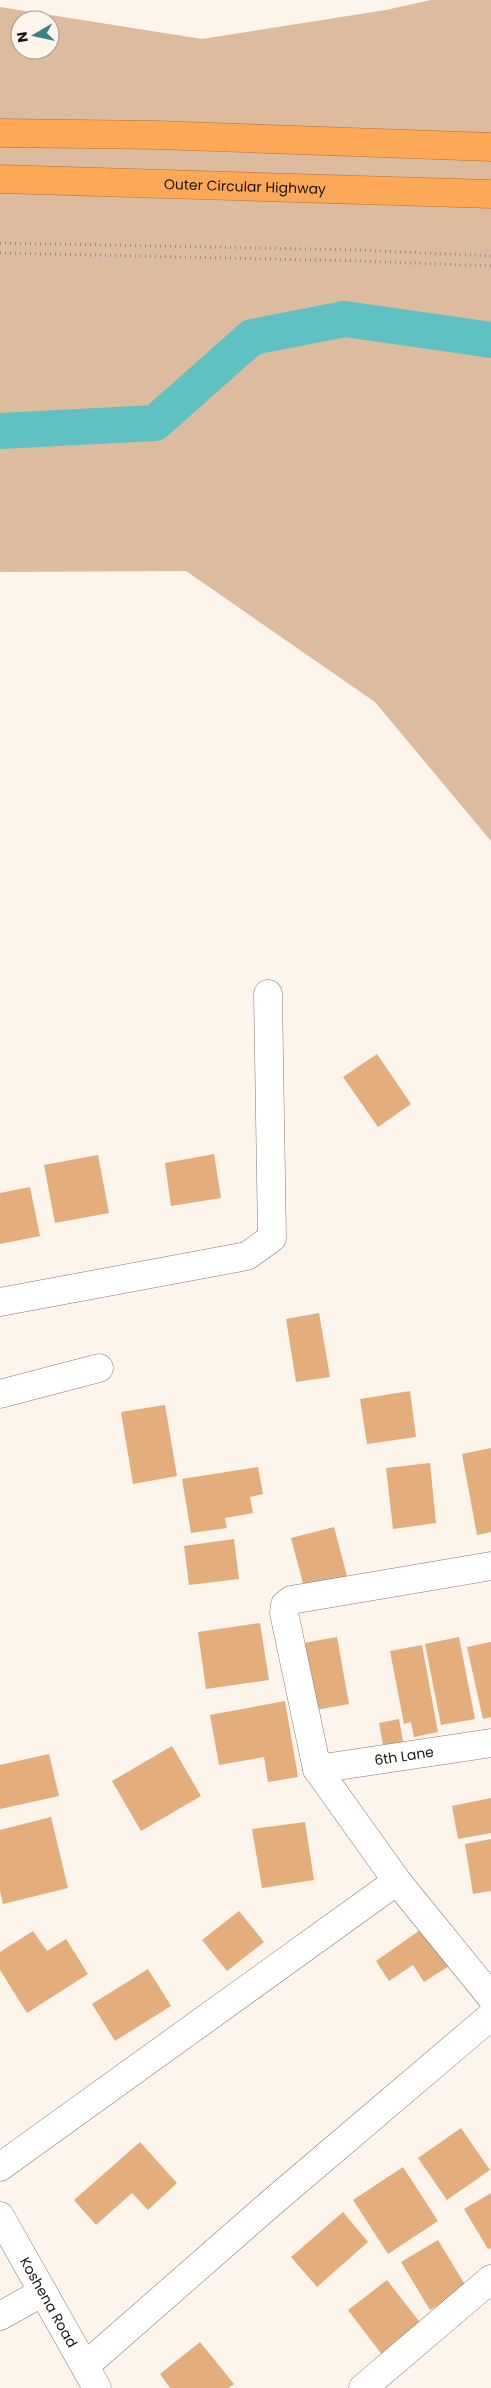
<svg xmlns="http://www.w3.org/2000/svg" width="491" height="2388" viewBox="0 0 491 2388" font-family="Poppins,sans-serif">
  <rect width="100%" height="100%" fill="#fdf4ec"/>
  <path fill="#ddbb9e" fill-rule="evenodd" d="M431 0H491V841L375 702 186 571 0 572V7L202 39 386 10ZM20 20H50V50H20Z"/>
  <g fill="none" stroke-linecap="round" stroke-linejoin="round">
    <path stroke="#60c1c3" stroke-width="36" d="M0 431 155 423 252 337 345 319 491 340"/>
  </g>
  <path fill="#e4ad7c" d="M377 1054 411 1104 378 1127 343 1077Z
    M214 1154 221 1198 171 1206 165 1163Z
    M98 1155 109 1213 55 1223 44 1165Z
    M30 1187 40 1236 0 1244V1193Z
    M319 1313 330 1377 296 1382 286 1319Z
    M410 1391 416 1437 367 1444 360 1399Z
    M165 1405 177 1476 133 1484 121 1412Z
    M491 1448V1532L477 1535 462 1454Z
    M430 1463 436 1523 393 1529 386 1468Z
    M258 1467 263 1494 250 1497 253 1513 225 1518 227 1528 191 1533 182 1479Z
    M334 1527 347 1576 304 1587 291 1538Z
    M234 1539 239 1579 189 1585 184 1546Z
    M260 1623 269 1680 206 1689 198 1632Z
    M337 1637 349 1704 310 1711 298 1644Z
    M459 1637 475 1719 441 1725 425 1644Z
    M491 1642V1717L483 1719 467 1647Z
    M422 1645 438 1732 414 1737 411 1722 404 1724 390 1651Z
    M285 1701 298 1777 268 1782 264 1757 219 1765 210 1715Z
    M399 1719 404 1747 384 1750 379 1723Z
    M172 1746 201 1796 141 1831 112 1781Z
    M49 1754 59 1796 0 1809V1765Z
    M491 1798V1833L458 1839 452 1806Z
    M51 1817 68 1888 3 1904 0 1891V1830Z
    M305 1822 314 1880 262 1888 252 1829Z
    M491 1839V1891L473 1894 465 1844Z
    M239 1911 264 1942 227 1971 202 1940Z
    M423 1928 449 1966 424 1982 413 1965 389 1981 376 1961Z
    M33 1931 47 1951 66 1939 88 1974 27 2013 0 1970V1952Z
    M148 1969 171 2006 115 2041 92 2004Z
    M461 2128 490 2170 447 2200 418 2158Z
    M140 2142 177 2183 148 2210 132 2193 96 2225 74 2200Z
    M403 2167 438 2221 388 2254 353 2200Z
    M491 2193V2248L488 2249 464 2209Z
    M343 2212 368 2242 317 2287 291 2257Z
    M438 2240 467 2288 430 2310 401 2262Z
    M387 2280 422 2325 383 2356 348 2310Z
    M200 2342 234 2384 228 2388H170L160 2374Z"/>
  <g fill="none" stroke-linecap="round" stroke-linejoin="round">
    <defs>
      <g id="minor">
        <path d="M0 1302 247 1256 272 1238 268 994"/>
        <path d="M0 1394 99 1368"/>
        <path id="s1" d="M317 1769 491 1743"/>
        <path d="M397 1881 317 1769 284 1613 285 1605 291 1600 491 1566"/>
        <path d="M0 2167 397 1881 491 1997"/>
        <path id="s2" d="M0 2216 97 2388"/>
        <path d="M0 2316 43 2292"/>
        <path d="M85 2366 270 2204 491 2016"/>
        <path d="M363 2388 491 2279"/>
      </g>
      <g id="highway">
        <path d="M0 133 158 135 491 147"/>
        <path id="s3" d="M0 179 491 194"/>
      </g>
    </defs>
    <use href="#minor" stroke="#86796d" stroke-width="29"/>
    <use href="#highway" stroke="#ad753e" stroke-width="29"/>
    <path stroke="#948d86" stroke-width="3" stroke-dasharray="1 4" stroke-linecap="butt" d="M0 243 361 250 491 256
      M0 253 361 261 491 266"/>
    <use href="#minor" stroke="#fff" stroke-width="28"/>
    <use href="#highway" stroke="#fca856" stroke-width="28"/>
  </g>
  <g text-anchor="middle" stroke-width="4" stroke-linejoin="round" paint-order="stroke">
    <g font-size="14" fill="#1b1511" stroke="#fdf4ec">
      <text dy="5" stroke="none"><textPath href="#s3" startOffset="245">Outer Circular Highway</textPath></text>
      <text dy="5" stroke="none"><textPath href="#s1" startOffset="88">6th Lane</textPath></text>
      <text dy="5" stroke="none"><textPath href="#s2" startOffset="99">Koshena Road</textPath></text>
    </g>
  </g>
  <g transform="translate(35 35) rotate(261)"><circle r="24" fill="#fdf4ec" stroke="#a39b94"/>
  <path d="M0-4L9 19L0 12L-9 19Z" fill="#3a8384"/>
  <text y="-8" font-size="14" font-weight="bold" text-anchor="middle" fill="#1b1511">N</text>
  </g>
</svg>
